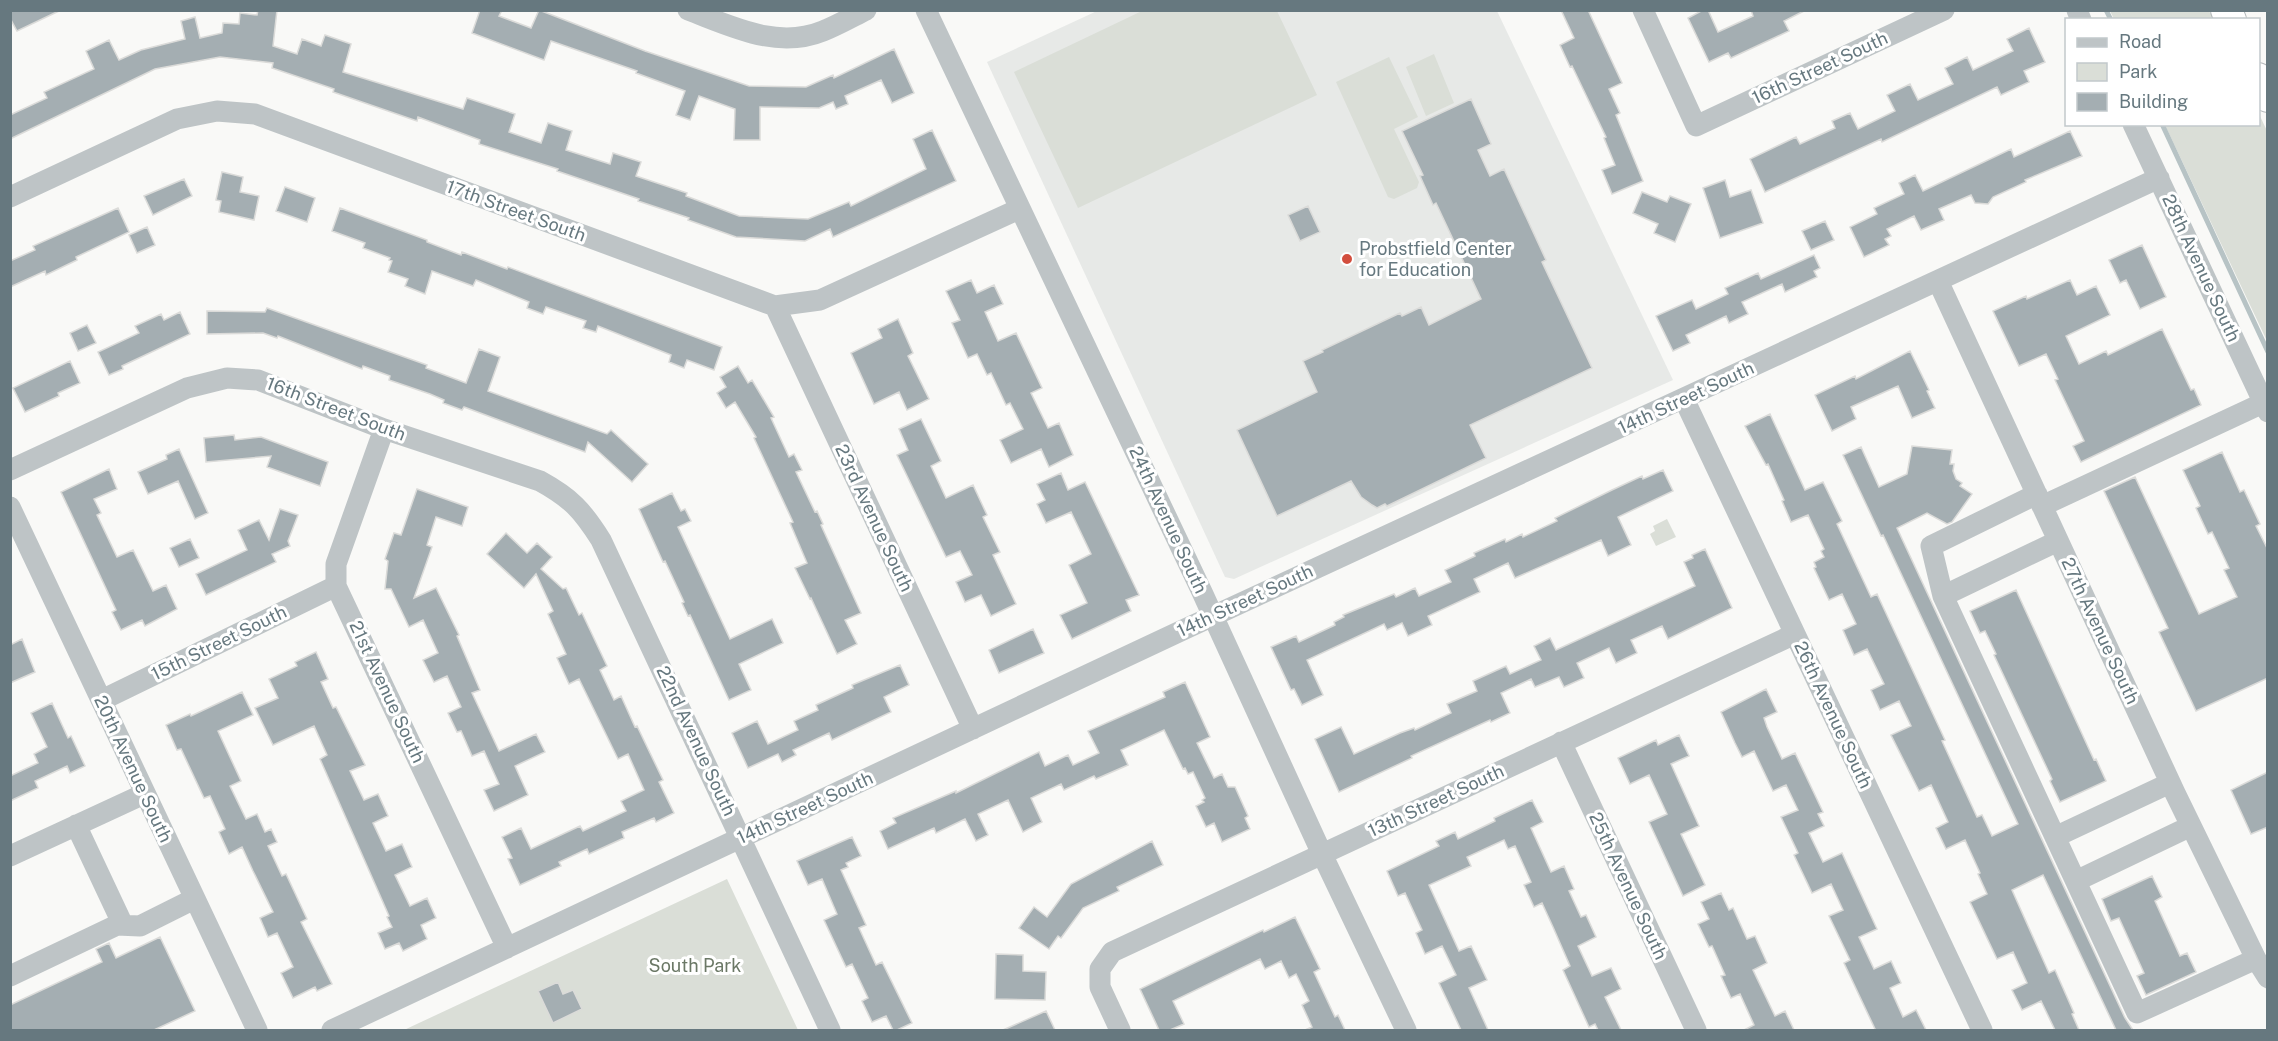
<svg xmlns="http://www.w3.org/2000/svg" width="2278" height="1041" viewBox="0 0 2278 1041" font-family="'Public Sans',sans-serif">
  <rect width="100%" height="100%" fill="#f9f9f7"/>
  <path fill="#e7e9e7" d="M1097 11H1497L1673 380 1234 579 1225 577 987 62Z"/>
  <path fill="#daded7" d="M1144 10 1277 11 1317 95 1078 208 1014 72Z
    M2110 11H2209L2214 19H2114Z
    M1434 54 1454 103 1426 116 1406 67Z
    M1389 57 1418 117 1394 129 1419 182 1417 188 1394 199 1388 197 1336 82Z
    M2259 114 2268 133 2267 341 2165 125 2258 124Z
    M1667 519 1676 537 1656 546 1650 534 1655 531 1653 526Z
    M727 879 798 1030H404Z"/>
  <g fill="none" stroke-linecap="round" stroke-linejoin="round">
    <path stroke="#b7c3c5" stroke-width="5" d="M2106 10 2111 20
      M2162 124 2268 352"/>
  </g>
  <path fill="#a4aeb2" stroke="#dbdbd9" stroke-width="1.5" d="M10 10H61L17 31 10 18Z
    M258 10H277L273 46 297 54 302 39 321 46 325 35 351 44 343 72 463 109 467 98 515 114 509 132 541 143 548 123 572 131 566 150 610 164 613 153 641 162 636 176 687 193 686 196 739 216 808 219 849 202 851 206 926 169 913 139 932 130 956 181 833 237 830 229 805 241 736 237 688 220 689 218 638 201 639 199 557 171 558 169 479 144 480 140 418 117 417 121 333 92 334 89 272 68 273 63 220 57 155 69 10 139V115L47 98 44 92 94 69 86 51 109 40 119 60 141 50 185 39 181 21 195 17 200 38 222 33 223 23 239 24 240 13 257 15Z
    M480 10H502L499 16 531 28 539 10 645 51 749 86 806 87 833 75 834 78 894 49 914 93 892 103 881 80 845 96 848 104 836 109 833 102 819 108 760 107V140H734L735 109 699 96 690 120 676 115 685 91 636 73 637 71 551 41 544 60 472 33Z
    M1561 10H1588L1622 83 1609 89 1620 113 1616 115 1643 181 1612 194 1602 170 1615 165 1604 138 1606 137 1572 66 1570 67 1560 45 1574 38Z
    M1703 10H1708L1718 32 1753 16 1751 10H1806L1784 21 1789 31 1731 58 1728 53 1709 62 1688 18Z
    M2029 28 2045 62 2024 71 2029 82 2001 95 1997 87 1882 142 1881 139 1765 192 1750 159 1796 137 1800 144 1835 128 1832 121 1850 113 1858 129 1895 111 1887 95 1910 84 1918 100 1953 84 1945 68 1967 57 1973 70 2013 51 2007 39Z
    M1471 99 1491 144 1478 150 1490 176 1504 169 1546 260 1542 262 1592 368 1470 425 1486 458 1387 506 1385 504 1377 508 1372 505 1361 497 1351 481 1277 516 1237 430 1317 392 1303 361 1323 352 1322 350 1400 313 1402 316 1421 307 1429 325 1481 299 1436 203 1433 205 1420 176 1423 175 1402 131Z
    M2070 131 2082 156 2025 180 2026 182 1993 197 1988 204 1975 203 1971 195 1939 209 1944 220 1921 230 1914 216 1887 229 1891 236 1885 239 1889 245 1864 257 1850 227 1877 214 1874 208 1904 194 1899 183 1915 175 1923 191 2011 149 2014 157Z
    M222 172 243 177 240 192 259 196 254 220 219 212 221 201 216 200Z
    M184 179 192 196 153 215 144 196Z
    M1725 180 1730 197 1751 190 1763 223 1720 238 1703 188Z
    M285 187 315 198 307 222 276 211Z
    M1642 192 1667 202 1670 196 1691 204 1675 242 1654 233 1658 224 1633 213Z
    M1308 206 1320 232 1300 241 1288 215Z
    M118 208 129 232 76 257 77 260 46 275 45 271 10 287V261L35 250 33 246Z
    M340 208 427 240V242L461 255 462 252 507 269 508 267 722 347 714 370 687 360 684 368 669 362 671 355 598 326 596 332 583 328 586 321 546 307 543 314 527 308 529 302 476 280 473 286 432 271 425 294 405 286 408 279 388 272 392 261 389 260 390 258 363 248 365 243 332 231Z
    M1825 221 1834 240 1811 250 1802 231Z
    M147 227 155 245 137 253 129 235Z
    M2142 245 2166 297 2140 309 2126 280 2120 283 2109 260Z
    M1814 255 1820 268 1814 271 1817 277 1785 292 1782 284 1742 302 1748 314 1729 323 1726 316 1686 335 1690 343 1673 351 1656 316 1692 300 1696 309 1728 294 1725 288 1758 273 1761 279Z
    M971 280 977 293 994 285 1003 304 985 312 998 341 1016 333 1042 388 1031 393 1048 428 1059 423 1073 455 1049 467 1041 449 1011 463 1000 440 1023 429 1010 403 1006 405 991 373 987 375 977 354 968 358 952 323 960 320 946 291Z
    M2070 280 2077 295 2096 286 2110 315 2066 336 2079 364 2106 351 2108 355 2162 329 2191 390 2194 389 2201 405 2081 462 2073 446 2084 441 2055 380 2058 379 2046 354 2019 366 1993 311 2026 296 2027 299Z
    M267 308 427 365 426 368 466 383 479 349 500 357 488 391 607 434 611 430 648 464 632 482 588 442 585 452 464 407 462 410 443 403 444 400 430 394 389 380 390 376 363 366 362 369 278 336 277 338 263 333 207 334V311L265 312Z
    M180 312 190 334 122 366 123 369 109 375 98 352 139 333 135 326 161 314 164 320Z
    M898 319 913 353 908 356 929 399 907 410 899 392 874 404 851 353 882 338 878 329Z
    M87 325 96 343 78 351 70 333Z
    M1910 351 1929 390 1927 391 1935 408 1912 418 1898 386 1851 407 1856 419 1832 431 1815 395 1855 376 1856 379Z
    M70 361 80 383 58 393 59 396 25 412 13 388Z
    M738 366 748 383 752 380 774 417 771 418 789 457 794 454 802 470 796 472 815 512 817 511 823 524 821 525 861 613 845 620 857 644 837 654 811 598 810 599 795 568 807 563 790 523 793 522 754 438 756 437 735 402 726 408 717 393 726 387 720 377Z
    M1770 414 1805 490 1823 482 1842 521 1837 524 1871 597 1877 594 1945 740 1942 741 1977 817 1982 815 1992 836 2018 824 1883 535 1881 536 1843 455 1861 447 1879 487 1907 474 1912 446 1952 450 1950 464H1954L1953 471 1956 479 1962 483 1960 486 1972 494 1952 522 1947 524 1927 513 1897 528 2125 1018 2133 1030H2116L2043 875 2012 890 2049 973 2055 970 2074 1013 2072 1014 2079 1030H2055L2041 1001 2022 1010 2012 990 2027 983 2013 952 1997 959 1970 902 1987 894 1978 874 1980 873 1965 840 1946 849 1936 828 1948 822 1931 785 1919 791 1891 735 1911 726 1899 701 1880 710 1871 690 1884 684 1867 649 1854 655 1843 630 1856 624 1842 594 1829 600 1814 568 1816 567 1814 562 1824 557 1821 551 1824 549 1808 515 1791 522 1782 501 1784 500 1768 464 1766 465 1745 426Z
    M921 419 941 461 931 466 946 498 973 485 987 515 983 517 1000 552 993 555 1016 604 991 616 981 595 965 602 956 582 972 575 960 551 946 557 897 455 908 450 899 429Z
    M234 435 235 440 261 437 328 462 320 486 267 467 271 456 206 462 204 438Z
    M179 449 208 513 195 519 178 481 148 494 138 472 167 459 166 455Z
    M2222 452 2240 492 2244 490 2260 524 2256 526 2268 550V678L2196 711 2159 632 2168 628 2104 491 2135 477 2199 614 2237 597 2224 570 2229 568 2212 532 2208 534 2196 508 2200 506 2183 470Z
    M109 469 117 489 94 499 101 513 97 515 117 557 133 550 153 591 166 585 177 609 145 626 142 620 121 630 112 612 116 610 61 492Z
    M1663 470 1673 491 1618 517 1631 545 1608 556 1601 540 1515 578 1508 563 1474 579 1480 592 1428 616 1432 625 1408 636 1402 623 1387 630 1384 624 1307 660 1323 695 1302 705 1294 689 1291 690 1271 647 1296 636 1299 642 1335 625 1334 622 1344 617 1343 615 1394 594 1396 597 1415 588 1419 596 1451 582 1445 570 1475 556 1474 553 1505 539 1506 542 1522 534 1523 537 1557 521 1555 518 1612 490 1642 476 1643 479Z
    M1061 473 1068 490 1085 482 1139 595 1126 600 1131 611 1072 639 1060 615 1087 603 1069 565 1091 554 1071 512 1046 523 1037 504 1045 500 1037 484Z
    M417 489 468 507 462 526 436 517 427 545 432 547 414 598 436 588 459 635 457 636 480 690 472 693 499 751 536 734 545 752 515 766 528 795 494 811 484 790 499 784 484 751 472 756 461 731 457 732 448 713 461 707 447 676 434 682 423 660 438 653 423 620 409 627 391 589H385L388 561 385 559 394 533 401 535Z
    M672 493 681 511 685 509 691 521 678 527 730 639 772 619 783 643 739 664 751 690 729 700 690 615 688 616 682 603 684 602 665 561 663 562 639 509Z
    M280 509 298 515 288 541 290 546 272 554 276 562 206 595 196 574 247 550 238 530 259 520 269 540Z
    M506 533 527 553 537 543 552 557 541 569 563 589 566 588 579 615 582 613 607 666 600 670 614 700 621 696 635 727 637 726 663 780 659 782 674 813 656 822 654 818 622 832 624 838 589 854 587 849 559 862 561 866 520 885 508 859 512 858 502 837 521 828 531 849 580 826 583 831 626 811 621 801 644 790 628 754 618 759 579 679 569 684 557 658 566 654 548 614 553 611 536 574 524 588 487 554Z
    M190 539 199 558 179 567 170 548Z
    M1705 549 1732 608 1668 639 1662 626 1631 640 1637 653 1616 663 1609 648 1577 663 1584 678 1564 687 1559 677 1535 687 1531 679 1501 693 1510 713 1491 722 1490 720 1411 756 1412 758 1339 792 1315 739 1341 727 1354 754 1400 733 1414 728 1415 730 1451 713 1447 704 1477 691 1473 681 1506 666 1510 674 1541 660 1534 646 1550 638 1556 650 1695 586 1684 562 1693 558 1692 555Z
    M2016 590 2094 760 2096 759 2106 781 2060 802 2050 781 2052 779 1994 655 1996 654 1985 631 1980 633 1970 611Z
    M1033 629 1044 653 999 673 989 650Z
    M22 639 35 672 10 683V645Z
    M316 652 328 679 321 682 333 708 336 707 365 765 350 771 364 800 378 794 388 816 373 823 386 851 402 844 412 867 395 875 410 906 427 898 436 918 421 925 427 939 403 951 399 943 385 949 378 933 392 927 387 917 389 916 320 759 327 755 314 726 273 745 255 708 278 698 269 679 297 666 295 662Z
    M900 665 909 685 884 697 891 712 832 740 829 733 793 750 796 755 782 762 778 754 748 768 732 733 757 721 768 744 798 730 794 721 818 710 816 705 853 688 852 685Z
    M1185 682 1210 737 1197 743 1214 778 1222 774 1228 787H1235L1248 816 1245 818 1250 829 1222 842 1214 823 1206 827 1196 806 1204 802 1202 800 1205 798 1193 772 1188 774 1185 768 1183 769 1164 730 1121 750 1128 765 1096 779 1094 776 1064 790 1061 784 1031 798 1042 822 1023 832 1008 800 978 814 988 835 976 841 965 819 936 833 934 828 888 849 880 831 896 823 893 818 956 791V793L1039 752 1045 766 1068 755 1073 765 1099 753 1088 731 1165 697 1163 692Z
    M1766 689 1777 712 1764 718 1767 727 1782 759 1795 753 1823 812 1818 814 1824 826 1809 833 1823 862 1842 853 1877 929 1859 937 1874 969 1891 961 1901 983 1890 988 1903 1017 1916 1010 1926 1030H1873L1875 1029 1844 963 1850 960 1829 916 1843 910 1831 884 1812 893 1794 855 1798 853 1781 817 1798 810 1786 785 1773 791 1754 751 1742 757 1735 743 1721 712Z
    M242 692 253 715 218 731 241 781 230 786 246 819 257 814 265 832 271 829 277 842 268 846 282 876 286 874 307 919 301 922 332 984 317 991 315 987 293 998 281 973 293 967 277 933 268 937 260 918 273 912 253 871 242 847 229 854 219 832 225 829 210 796 204 798 181 749 177 750 166 725 190 714 191 716Z
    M52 703 68 738 71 736 85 766 70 773 67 766 35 781 38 788 10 801V776L38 763 34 754 47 747 31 713Z
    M1679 735 1689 756 1671 764 1699 826 1681 834 1705 885 1683 896 1649 822 1667 814 1649 775 1630 784 1618 758 1656 740 1658 745Z
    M2268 772V827L2251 834 2231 790Z
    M1532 800 1543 822 1531 828 1551 872 1564 866 1574 889 1569 891 1581 917 1586 915 1596 937 1578 946 1592 976 1611 968 1621 989 1605 997 1621 1030H1598L1595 1024 1589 1027 1563 970 1570 966 1553 927 1542 903 1534 907 1524 885 1531 882 1515 846 1508 849 1504 840 1467 857 1471 866 1429 885 1459 951 1471 946 1487 980 1469 988 1488 1030H1461L1439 983 1456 975 1442 946 1425 954 1416 933 1422 930 1405 893 1398 896 1387 871 1439 846 1436 841 1455 832 1458 839 1495 821 1494 818Z
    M852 837 861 856 846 863 848 867 841 870 866 925 859 928 876 965 882 962 912 1023 897 1030H893L886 1016 872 1022 862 1001 868 998 852 964 846 967 824 920 837 914 822 879 808 885 797 861Z
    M1152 841 1163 865 1117 887 1119 891 1083 908 1061 938 1058 936 1049 949 1019 928 1034 907 1047 917 1071 884Z
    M2152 876 2162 897 2155 901 2180 956 2187 953 2196 972 2146 995 2137 976 2144 973 2119 918 2111 921 2102 899Z
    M1721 893 1729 910 1733 908 1747 939 1755 936 1767 963 1753 970 1775 1016 1785 1011 1794 1030H1744L1754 1025 1740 994 1731 998 1721 976 1725 975 1712 946 1709 947 1698 924 1709 919 1701 902Z
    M1295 917 1320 969 1314 972 1335 1017 1338 1015 1345 1030H1305L1312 1027 1302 1005 1309 1001 1296 974 1289 978 1281 961 1265 969 1260 959 1173 1001 1184 1024 1170 1030H1159L1140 989 1263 930 1264 932Z
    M160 937 195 1011 154 1030H10V1005L102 962 96 949 109 943 116 958Z
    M996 954 1023 955V971L1046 972 1045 1000 995 999Z
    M558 982 563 994 573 990 582 1009 553 1023 538 991Z
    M1046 1011 1055 1030H1003Z"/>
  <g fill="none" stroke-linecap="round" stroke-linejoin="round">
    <defs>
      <path id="highway" d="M2226 10 2231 20
        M2258 78 2268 97"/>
    </defs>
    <use href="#highway" stroke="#b4b9bb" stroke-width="32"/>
    <path stroke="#bec4c6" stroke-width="21" d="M688 10C731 26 777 50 823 31 838 25 852 17 866 10
      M926 10 1202 592 1322 854 1406 1030
      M1643 10 1696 126 1944 10
      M2077 10 2081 20
      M2133 124 2268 412
      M10 197 177 119 217 111 255 114 775 306 820 300 1019 209
      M1938 281 2175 793 2256 959 2268 978
      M775 306 973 729
      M1684 399 1982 1030
      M384 429 336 564V586L507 948
      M10 470 187 388 227 378 258 380 384 429 540 481C571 498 582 510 601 540L830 1030
      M2037 494 1931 546 1943 596 2137 1013 2256 959
      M2042 506 2263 403
      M10 507 257 1030
      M1943 596 2058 541
      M102 700 336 586
      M1561 742 1696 1030
      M76 825 123 925
      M2055 837 2170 783
      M10 856 144 794
      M2076 881 2191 826
      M10 976 117 925 140 926 194 899
      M332 1030 1185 629 2159 178
      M1120 1030 1100 987V969L1112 952 1795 634"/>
    <use href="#highway" stroke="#fff" stroke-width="30"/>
  </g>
  <circle fill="#d24e3e" stroke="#fff" stroke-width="2" cx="1347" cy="259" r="6"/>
  <g text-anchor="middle" stroke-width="6" stroke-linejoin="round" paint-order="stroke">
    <g font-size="18" fill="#66787f" stroke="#fff">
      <text transform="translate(1820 68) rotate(-25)" y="6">16th Street South</text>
      <text transform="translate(516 211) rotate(20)" y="6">17th Street South</text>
      <text transform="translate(2201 268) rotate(65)" y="6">28th Avenue South</text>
      <text transform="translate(1686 398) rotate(-25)" y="6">14th Street South</text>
      <text transform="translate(336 409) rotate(21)" y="6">16th Street South</text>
      <text transform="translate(874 518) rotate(65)" y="6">23rd Avenue South</text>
      <text transform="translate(1168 520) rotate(65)" y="6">24th Avenue South</text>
      <text transform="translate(1245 601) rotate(-25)" y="6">14th Street South</text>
      <text transform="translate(2100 631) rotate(65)" y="6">27th Avenue South</text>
      <text transform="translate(219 643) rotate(-26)" y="6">15th Street South</text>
      <text transform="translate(387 692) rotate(65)" y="6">21st Avenue South</text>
      <text transform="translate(1833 715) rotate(65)" y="6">26th Avenue South</text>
      <text transform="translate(696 741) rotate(65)" y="6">22nd Avenue South</text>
      <text transform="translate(133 769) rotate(65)" y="6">20th Avenue South</text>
      <text transform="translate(1436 801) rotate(-25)" y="6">13th Street South</text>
      <text transform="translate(805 808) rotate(-25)" y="6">14th Street South</text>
      <text transform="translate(1628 886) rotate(65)" y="6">25th Avenue South</text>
    </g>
    <g font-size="18" fill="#66787f" stroke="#fff" text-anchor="start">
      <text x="1359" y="255">Probstfield Center<tspan x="1359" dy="21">for Education</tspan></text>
    </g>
    <g font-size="18" fill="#6b7866" stroke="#fff">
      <text x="695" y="972">South Park</text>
    </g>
  </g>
  <rect width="2278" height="1041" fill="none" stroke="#66787f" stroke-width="24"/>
  <rect x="2065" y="18" width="195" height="108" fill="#ffffff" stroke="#c2c9cc" stroke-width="1.5"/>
  <rect x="2077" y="38" width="30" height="9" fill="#bec4c6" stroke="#c2c9cc" stroke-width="1.5"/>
  <text x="2119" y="48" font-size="18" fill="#66787f">Road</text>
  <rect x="2077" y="63" width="30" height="18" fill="#daded7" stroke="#c2c9cc" stroke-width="1.5"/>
  <text x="2119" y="78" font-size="18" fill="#66787f">Park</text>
  <rect x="2077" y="93" width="30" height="18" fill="#a4aeb2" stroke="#c2c9cc" stroke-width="1.5"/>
  <text x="2119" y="108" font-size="18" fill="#66787f">Building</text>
</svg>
